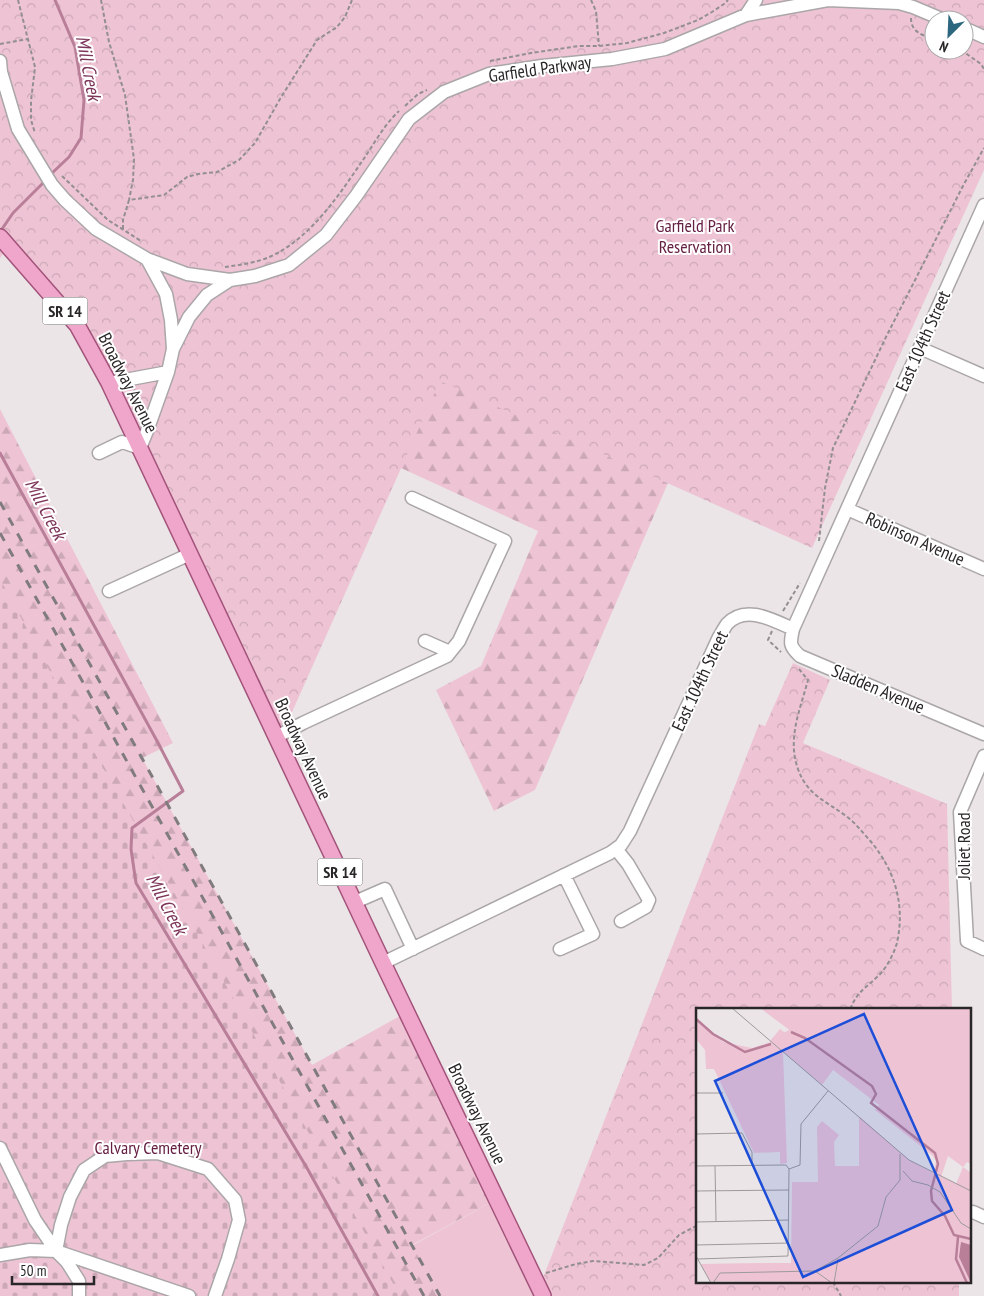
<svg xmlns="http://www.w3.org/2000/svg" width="984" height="1296" viewBox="0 0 984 1296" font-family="'PT Sans Narrow',sans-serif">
  <defs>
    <pattern id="forest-firs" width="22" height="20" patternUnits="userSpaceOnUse" patternTransform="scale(1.25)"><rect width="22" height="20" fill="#eec4d5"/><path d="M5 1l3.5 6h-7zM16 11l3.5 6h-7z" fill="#cca8b7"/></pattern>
    <pattern id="cemetery-stones" width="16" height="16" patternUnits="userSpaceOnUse" patternTransform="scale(1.25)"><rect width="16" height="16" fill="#eec4d5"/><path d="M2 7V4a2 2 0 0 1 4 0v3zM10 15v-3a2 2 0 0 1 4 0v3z" fill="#cca8b7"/></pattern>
    <pattern id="park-crowns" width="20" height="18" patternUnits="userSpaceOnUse" patternTransform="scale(1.25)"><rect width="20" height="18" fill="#eec4d5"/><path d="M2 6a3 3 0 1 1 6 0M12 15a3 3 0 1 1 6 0" fill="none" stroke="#cca8b7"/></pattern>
  </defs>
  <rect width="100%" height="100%" fill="#ebe5e7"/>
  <path fill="#eec4d5" d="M497 1199 543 1296H432L406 1249Z"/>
  <path fill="url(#forest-firs)" d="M0 0H984L964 50V20H934L555 432 668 483 535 790 494 811 436 690 481 666 538 531 401 468 276 737 77 325 8 247 0 258Z
    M0 409 173 743 142 758 312 1065 407 1012 497 1199 412 1245 440 1296H344L0 776Z"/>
  <path fill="url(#cemetery-stones)" d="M0 579 85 736 189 919 400 1296H0Z"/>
  <path fill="url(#park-crowns)" fill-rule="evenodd" d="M0 0H984V170L812 548 440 381 280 739 91 340 0 238ZM934 20H964V50H934Z
    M793 663 830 680 803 743 947 804 952 1010H698V1282H959V1296H543L539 1288 759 724 765 726Z"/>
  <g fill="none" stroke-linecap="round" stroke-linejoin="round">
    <path stroke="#b97f98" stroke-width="3" d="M50 175 69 157 81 138 84 100 75 47 55 0
      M0 232 13 213 46 180
      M0 453 157 741 183 791 132 828 131 849 136 883 307 1168 378 1296"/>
    <defs>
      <path id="minor" d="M746 15 756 0
        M964 28 984 37
        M0 61 1 72 18 129 52 185 65 200 96 229 147 259 166 294 171 320 173 349
        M984 205 793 629C790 643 789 646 800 656L984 734
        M147 259 187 274 230 280
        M920 348 984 376
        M109 383 168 372
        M99 453 122 442 140 448 147 431 168 372 173 349 189 317 207 295 230 280 255 276 289 265 326 235 356 196 409 119 444 92 489 74 542 66 612 59 665 49 746 15 828 0 899 3 913 7 944 20
        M847 509 984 569
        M109 591 190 554
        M425 641 450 652
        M276 737 303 723 447 656 459 641 505 541 412 498
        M984 756 960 812 967 941 984 949
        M616 849 628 864 649 900 646 907 621 921
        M355 902 385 889 413 949
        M560 949 593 934 564 875
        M383 963 610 853 621 845 630 831 719 637C722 633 724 628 727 624 745 604 773 620 793 629
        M0 1148 35 1220 56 1251 67 1262 79 1281V1296
        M973 1212 984 1217
        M56 1251 61 1225 70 1197 84 1170 105 1156 127 1154 158 1153 208 1169 235 1200 239 1220 228 1259 215 1296
        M0 1255 30 1250 56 1251 189 1296"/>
      <path id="major" d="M0 237 77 325 109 383 383 963 543 1296"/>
    </defs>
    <use href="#minor" stroke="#aba6a8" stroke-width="15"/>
    <use href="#major" stroke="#a3537a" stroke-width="18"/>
    <path stroke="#938e8f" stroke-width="2" stroke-dasharray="4 2.5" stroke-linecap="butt" d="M18 0 35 67 31 101V120L35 133
      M101 0 109 42 125 95 134 159 133 180 129 200
      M591 0 596 11 599 46
      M911 18C911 32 922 35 934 39
      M0 44 28 39
      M961 50 981 64 984 69
      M490 61 531 53 579 46H599L627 43 664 33 698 20 712 12 724 4 728 0
      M405 106 418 94 427 90
      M62 176 108 220 141 241
      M123 229V220L129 200 164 195 187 177 198 174 217 172 239 160 255 143 280 99 317 40 337 27 345 17 352 0
      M225 267C239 265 254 263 267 258 310 240 339 195 365 157 375 142 385 124 399 111
      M134 390 142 408
      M819 541 825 488 833 448 887 335 964 184 984 148
      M783 611 800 583
      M772 631 768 640 781 652
      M799 669 808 680C800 710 787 739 798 769 807 795 826 801 846 816 853 821 859 828 865 835 893 865 906 901 897 943 894 953 888 965 881 973 868 987 857 990 850 1010
      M546 1273 576 1264 593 1261 644 1265 658 1258 679 1235 698 1225
      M833 1282 841 1296"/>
    <use href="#minor" stroke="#fff" stroke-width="12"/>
    <use href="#major" stroke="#efa6ca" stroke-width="15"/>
    <path stroke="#807b7d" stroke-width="3" stroke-dasharray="9 9" stroke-linecap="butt" d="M0 502 440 1296
      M0 533 424 1296"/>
  </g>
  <g text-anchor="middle" stroke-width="4" stroke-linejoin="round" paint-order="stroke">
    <g fill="#fff" stroke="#696768" stroke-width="1">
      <rect x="42.5" y="297.5" width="45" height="27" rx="4"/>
      <rect x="317.5" y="858.5" width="45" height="27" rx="4"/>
    </g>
    <g font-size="16" font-weight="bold" fill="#292627">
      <text x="65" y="317">SR 14</text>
      <text x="340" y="878">SR 14</text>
    </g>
    <g font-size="18" fill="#292627" stroke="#fff">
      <text transform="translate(540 69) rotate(-8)" y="6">Garfield Parkway</text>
      <text transform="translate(923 341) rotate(-66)" y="6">East 104th Street</text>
      <text transform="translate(128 383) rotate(63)" y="6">Broadway Avenue</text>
      <text transform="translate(915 539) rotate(24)" y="6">Robinson Avenue</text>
      <text transform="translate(700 681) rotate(-65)" y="6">East 104th Street</text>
      <text transform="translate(878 689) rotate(23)" y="6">Sladden Avenue</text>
      <text transform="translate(303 749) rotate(65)" y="6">Broadway Avenue</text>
      <text transform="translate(964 846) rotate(-90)" y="6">Joliet Road</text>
      <text transform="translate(477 1114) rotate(64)" y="6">Broadway Avenue</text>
    </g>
    <g font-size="18" fill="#662044" stroke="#fff">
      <text x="695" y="232">Garfield Park<tspan x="695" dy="21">Reservation</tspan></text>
      <text x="148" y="1154">Calvary Cemetery</text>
    </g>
    <g font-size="19" font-style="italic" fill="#7d3559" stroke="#fff">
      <text transform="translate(89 68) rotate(79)" y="7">Mill Creek</text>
      <text transform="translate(46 509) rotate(62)" y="7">Mill Creek</text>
      <text transform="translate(167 904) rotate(62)" y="7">Mill Creek</text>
    </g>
  </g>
  <g transform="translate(696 1008)">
    <rect width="275" height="275" fill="#ebe5e7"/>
    <path d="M84 21 110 41 100 55 74 33ZM267 159 275 165V183L260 176Z" fill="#eec4d5"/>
    <path d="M101 18 275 140V156L271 154 267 159 252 148 245 169 275 275 18 273 8 256 98 255 142 174H122L121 119 126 113 143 127 138 134 139 158H163L164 109 213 152 238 165 240 153 237 148 179 102 183 97 137 62 126 77 100 55 109 42 87 25Z" fill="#eec4d5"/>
    <path d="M64 0H275V152L272 154 215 113Z" fill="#eec4d5"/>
    <path d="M0 12 27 34 56 40 75 34 87 44 91 155 84 156V144L58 145 18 61H10L9 42 0 31ZM163 109 219 157 275 182V275L14 273 5 256 95 255 96 174H163Z" fill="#eec4d5"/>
    <path d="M265 234 275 237V275L263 249Z" fill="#b97f98"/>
    <path fill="none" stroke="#b97f98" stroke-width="2.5" d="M0 11 17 26 49 44 75 36M95 24 109 30 176 78 180 86 175 95 239 145 242 156 235 183 236 193 249 208 258 227 275 231M262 229 260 251 271 275"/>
    <path fill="none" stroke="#9d999a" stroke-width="1" d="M36 0 213 152 275 183M0 85H27M0 126 46 125 56 144V158M0 158 90 157 93 161M19 158 20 213M93 161 104 157 105 116 132 83M207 163 216 173 232 177 244 184 265 215 275 221M0 183 93 182M0 214 93 212M0 237 93 235M0 248 15 275M2 251 92 248 93 161M119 263 136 275M17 275 24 265 119 263 142 250 182 218 190 189 204 172V146M20 275H106M138 275 142 251"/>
    <path fill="#1d4ed8" fill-opacity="0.15" stroke="#1d4ed8" stroke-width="2.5" d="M168 6 256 202 107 269 19 73Z"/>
    <rect width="275" height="275" fill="none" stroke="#292627" stroke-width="2.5"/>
  </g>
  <g transform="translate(949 35) rotate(204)"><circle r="24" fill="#ffffff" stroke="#a9a8a9"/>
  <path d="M0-4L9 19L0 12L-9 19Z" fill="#2c677f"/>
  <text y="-8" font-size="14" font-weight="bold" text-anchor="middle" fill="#292627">N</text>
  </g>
  <path d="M12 1276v8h82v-8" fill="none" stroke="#292627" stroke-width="2.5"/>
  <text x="20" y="1276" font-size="15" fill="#292627" stroke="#ffffff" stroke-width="4" paint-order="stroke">50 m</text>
</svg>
